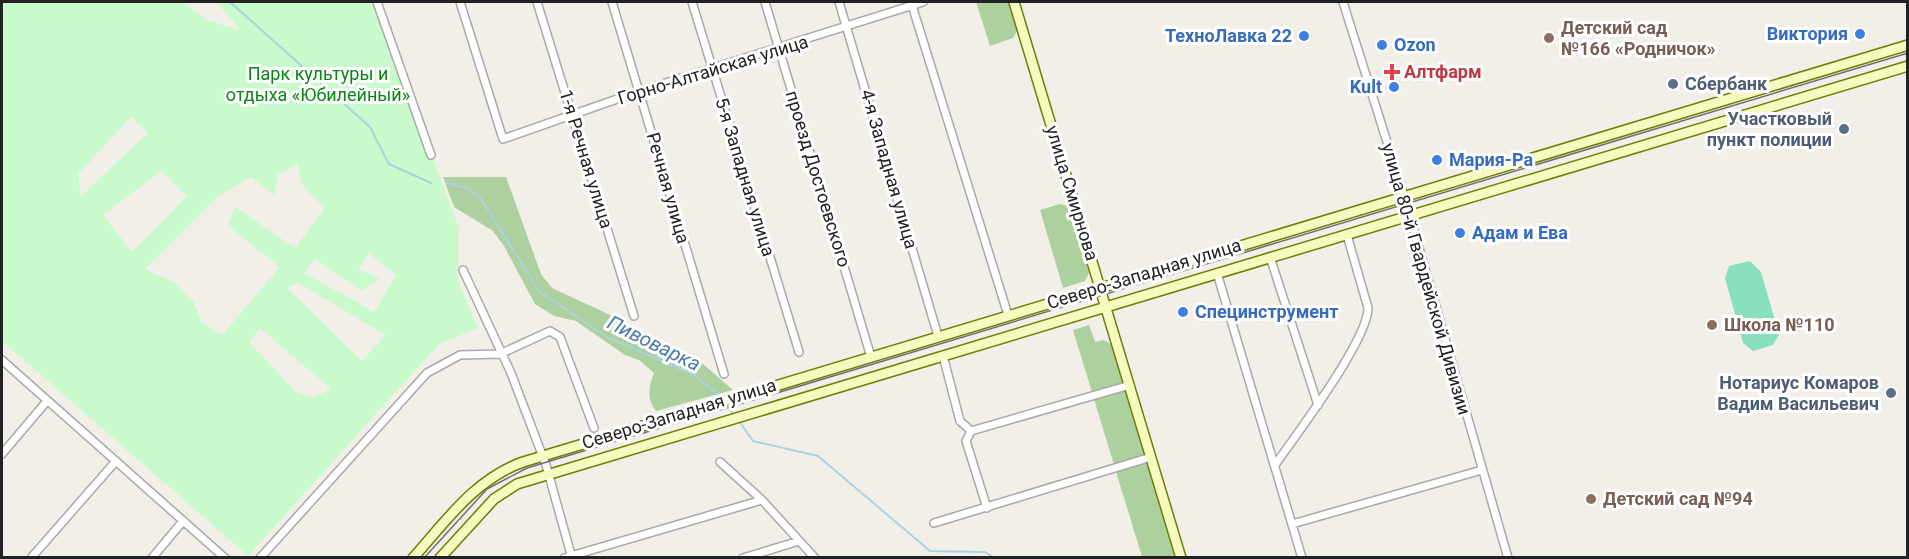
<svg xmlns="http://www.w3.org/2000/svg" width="1909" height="559" viewBox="0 0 1909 559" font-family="Roboto,sans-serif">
  <rect width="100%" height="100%" fill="#f2efe9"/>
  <path fill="#add19e" d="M976 2H1008L1017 31 1013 38 990 46Z
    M443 177H506L541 274 552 288 623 321 661 354 703 364 733 390 656 411C646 399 649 386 654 373L639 360 625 355 576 321 554 316 535 304 504 246 493 231 454 207Z
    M1060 204 1071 207 1089 273 1085 281 1063 288 1040 210Z
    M1089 325 1095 342 1104 340 1111 344 1176 557H1142L1073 330Z"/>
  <path fill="#c8facc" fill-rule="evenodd" d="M2 2H182L208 21 241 30 216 2H376L458 226V281L478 328 439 344 248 556 2 341ZM131 117 148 133 81 196 78 174ZM297 164 304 187 325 208 295 248 235 207 228 226 280 267 222 335 202 323 193 301 175 283 145 269 217 197 251 177 274 195 278 174ZM161 171 187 196 132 252 103 215ZM369 253 396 275 374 312 304 273 315 259 362 291 379 278 358 269ZM298 283 386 335 362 361 287 288ZM260 328 331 389 314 397 296 392 249 342Z"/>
  <path fill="#88e0be" d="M1750 261 1761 272 1779 334 1773 345 1753 351 1743 343 1725 278 1729 266Z"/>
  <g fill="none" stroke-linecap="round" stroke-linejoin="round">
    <path stroke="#aad3df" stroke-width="2" d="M230 2 370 127 389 164 431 183
      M447 183 468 188 481 199 539 291 605 336 696 376 723 399
      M726 404 735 416
      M739 421 753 441 818 456 930 551 985 552 995 558"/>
    <defs>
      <path id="street" d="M377 2 431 155
        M460 2 503 139 640 91 923 2
        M537 2 634 316
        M612 2 724 374
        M692 2 799 352
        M765 2 871 357
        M839 2 938 336
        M911 2 1008 315
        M1343 2 1404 196 1508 558
        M1270 257 1318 405
        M463 270 511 373 546 465 572 558
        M1217 273 1302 558
        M943 356 960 421 971 431 966 441 987 508
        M2 360 225 558
        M971 431 1130 385
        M2 454 47 401
        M720 462 762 500 815 558
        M1275 465C1296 435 1368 340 1368 308L1347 235
        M934 523 1151 457
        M1292 524 1482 470
        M31 558 116 461
        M152 558 183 521
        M260 558 427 373 460 355 500 354 550 331 560 337 594 428
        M564 558 762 500
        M743 558 799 541"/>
      <path id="secondary" d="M1014 2 1181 558
        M413 558C446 521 475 479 523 462L1908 45
        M440 558 494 499 517 484 1908 66"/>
    </defs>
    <use href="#street" stroke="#a9a9a9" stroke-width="10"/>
    <use href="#secondary" stroke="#707d05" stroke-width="12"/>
    <use href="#street" stroke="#fff" stroke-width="7"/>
    <use href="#secondary" stroke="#f7fabf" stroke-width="9"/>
    <path stroke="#707070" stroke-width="1.5" d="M424 558 487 489 527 468 1908 53"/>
  </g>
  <g fill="#3f7fe0" stroke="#fff" stroke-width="2">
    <circle cx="1860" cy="34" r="6"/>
    <circle cx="1304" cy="36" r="6"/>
    <circle cx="1382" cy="45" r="6"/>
    <circle cx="1394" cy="87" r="6"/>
    <circle cx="1437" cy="160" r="6"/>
    <circle cx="1460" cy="233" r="6"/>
    <circle cx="1183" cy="312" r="6"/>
  </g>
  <g fill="#8d6e63" stroke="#fff" stroke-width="2">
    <circle cx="1549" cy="38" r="6"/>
    <circle cx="1712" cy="325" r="6"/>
    <circle cx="1591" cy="499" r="6"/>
  </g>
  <path fill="#e0444e" stroke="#fff" stroke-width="2" d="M1389 63h6v6h6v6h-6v6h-6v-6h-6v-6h6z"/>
  <g fill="#5c6f8a" stroke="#fff" stroke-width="2">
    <circle cx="1673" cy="84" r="6"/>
    <circle cx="1844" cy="129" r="6"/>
    <circle cx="1891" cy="393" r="6"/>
  </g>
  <g text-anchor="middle" stroke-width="6" stroke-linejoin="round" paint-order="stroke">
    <g font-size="18" font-weight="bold" fill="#785e54" stroke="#fff" text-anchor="start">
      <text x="1561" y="34">Детский сад<tspan x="1561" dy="21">№166 «Родничок»</tspan></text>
      <text x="1724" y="331">Школа №110</text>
      <text x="1603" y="505">Детский сад №94</text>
    </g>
    <g font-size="18" font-weight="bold" fill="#366cbe" stroke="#fff" text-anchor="start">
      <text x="1848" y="40" text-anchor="end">Виктория</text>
      <text x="1292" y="42" text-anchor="end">ТехноЛавка 22</text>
      <text x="1394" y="51">Ozon</text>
      <text x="1382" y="93" text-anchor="end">Kult</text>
      <text x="1449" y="166">Мария-Ра</text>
      <text x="1472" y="239">Адам и Ева</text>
      <text x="1195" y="318">Специнструмент</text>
    </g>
    <g font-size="18" fill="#222" stroke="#fff">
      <text transform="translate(713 70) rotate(-17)" y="6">Горно-Алтайская улица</text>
      <text transform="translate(586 159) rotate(73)" y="6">1-я Речная улица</text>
      <text transform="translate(889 169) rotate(74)" y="6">4-я Западная улица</text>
      <text transform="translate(745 177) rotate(73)" y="6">5-я Западная улица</text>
      <text transform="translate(818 179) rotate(73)" y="6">проезд Достоевского</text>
      <text transform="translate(668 188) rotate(74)" y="6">Речная улица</text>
      <text transform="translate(1072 193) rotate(73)" y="6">улица Смирнова</text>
      <text transform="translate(1144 274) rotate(-17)" y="6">Северо-Западная улица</text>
      <text transform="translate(1426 279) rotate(74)" y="6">улица 80-й Гвардейской Дивизии</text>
      <text transform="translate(679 414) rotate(-17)" y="6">Северо-Западная улица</text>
    </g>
    <g font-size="18" font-weight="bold" fill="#be3a42" stroke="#fff" text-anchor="start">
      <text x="1404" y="78">Алтфарм</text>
    </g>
    <g font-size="18" fill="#0c8416" stroke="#fff">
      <text x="318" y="80">Парк культуры и<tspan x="318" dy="21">отдыха «Юбилейный»</tspan></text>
    </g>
    <g font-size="18" font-weight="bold" fill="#4e5e75" stroke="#fff" text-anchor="end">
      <text x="1685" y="90" text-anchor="start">Сбербанк</text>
      <text x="1832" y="125">Участковый<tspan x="1832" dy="21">пункт полиции</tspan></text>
      <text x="1879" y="389">Нотариус Комаров<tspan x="1879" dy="21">Вадим Васильевич</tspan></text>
    </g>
    <g font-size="20" font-style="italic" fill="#4a7aab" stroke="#fff">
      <text transform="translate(654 343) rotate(26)" y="7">Пивоварка</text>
    </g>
  </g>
  <rect width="1909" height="559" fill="none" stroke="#222222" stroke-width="6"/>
</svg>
